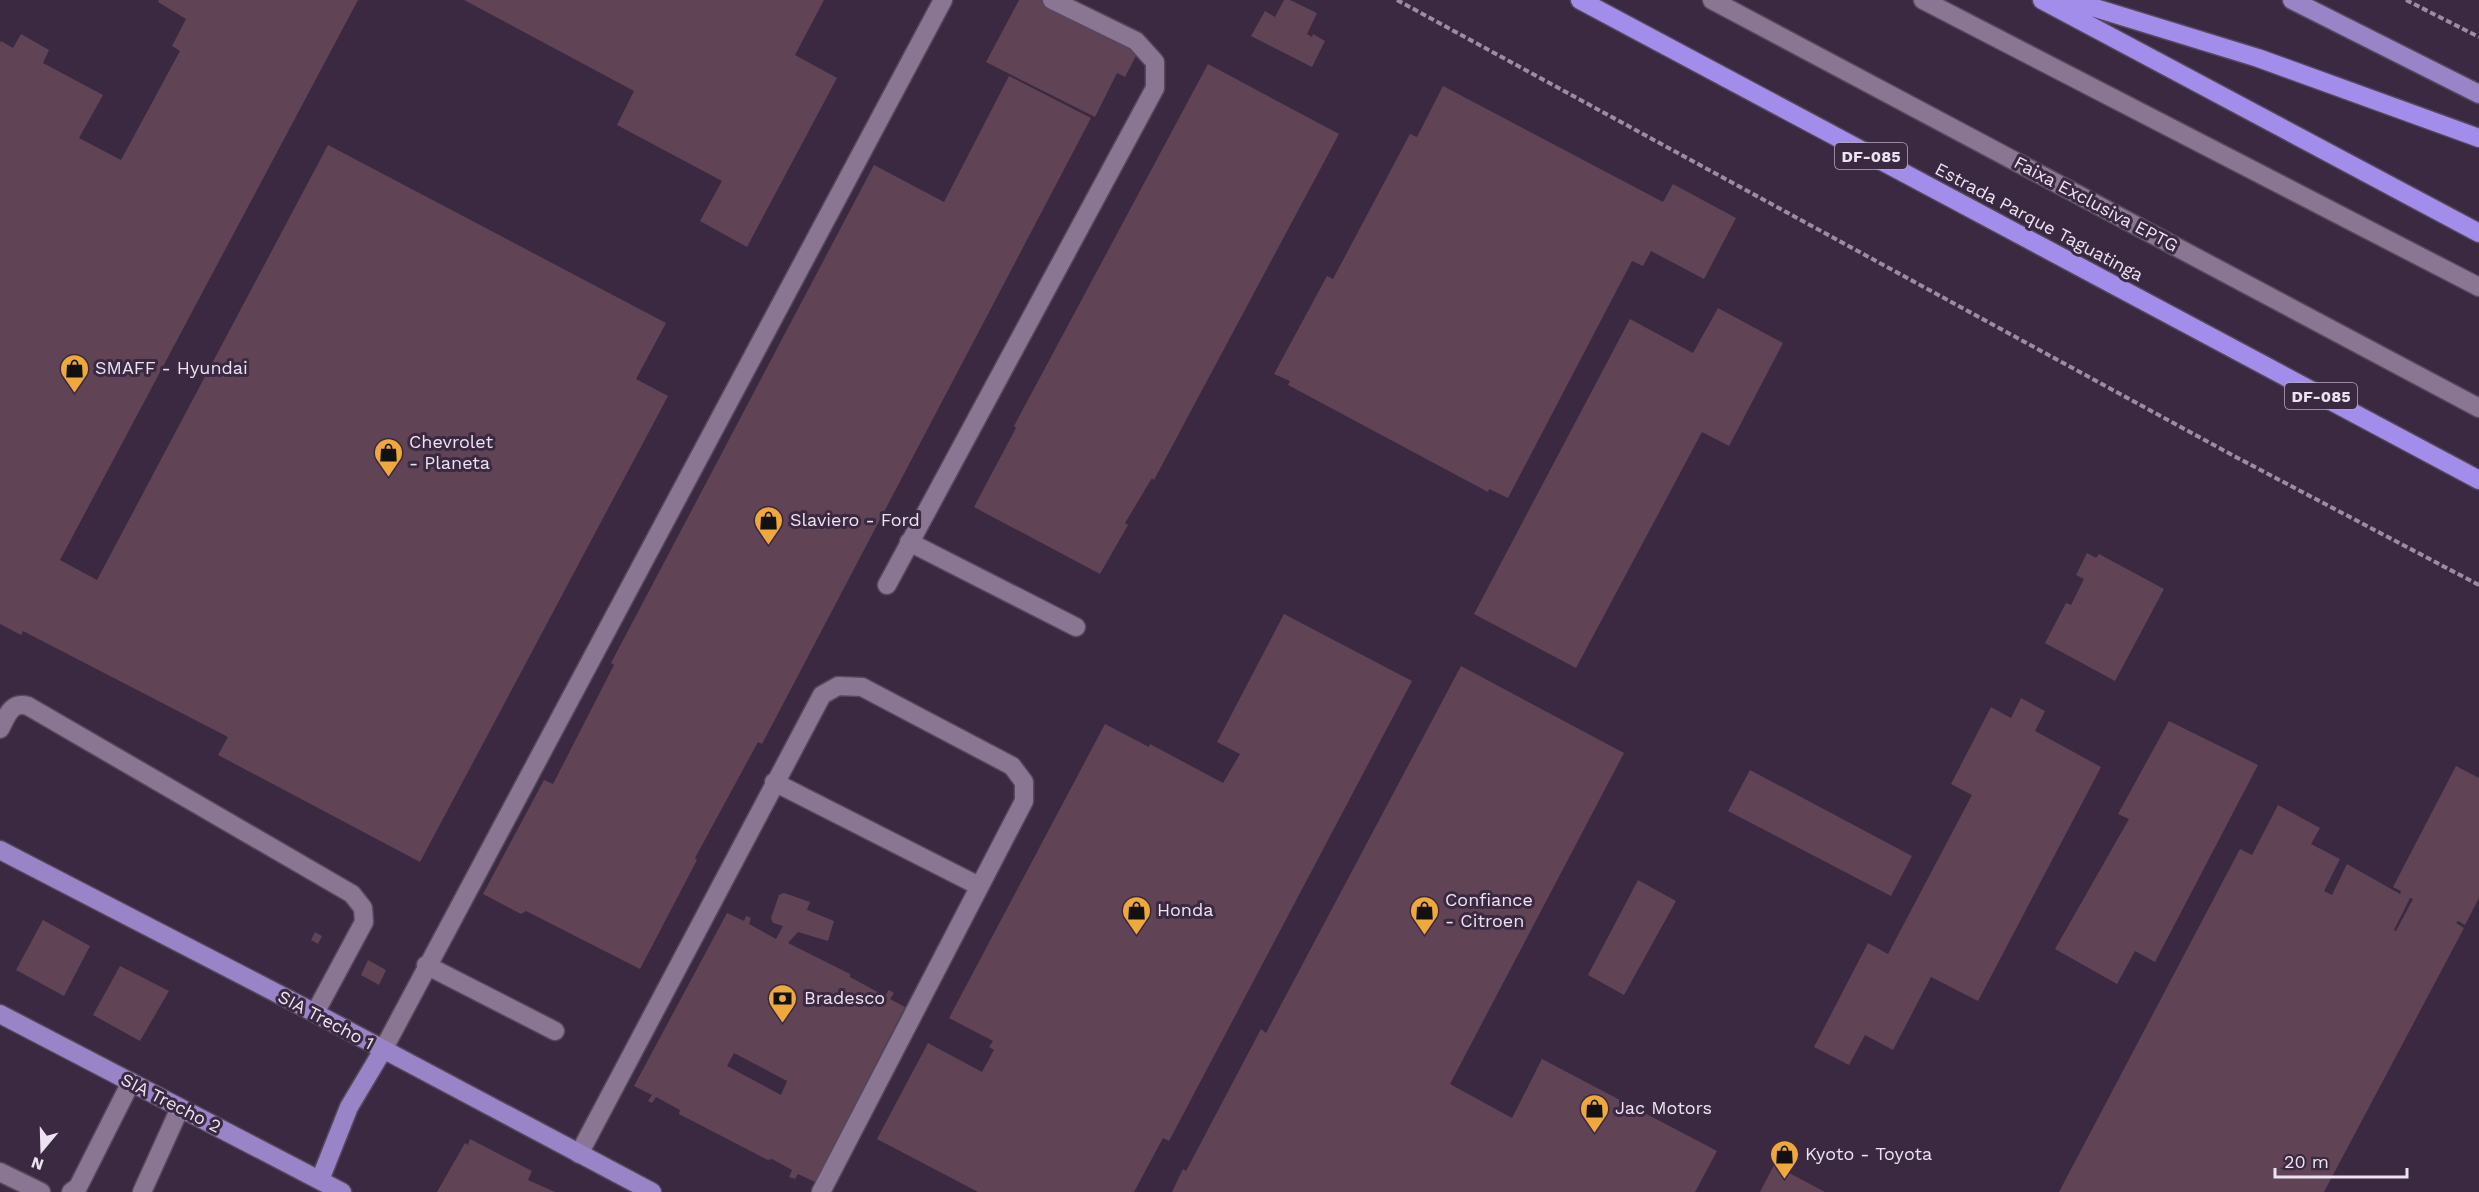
<svg xmlns="http://www.w3.org/2000/svg" width="2479" height="1192" viewBox="0 0 2479 1192" font-family="'Work Sans',sans-serif">
  <rect width="100%" height="100%" fill="#3a2941"/>
  <path fill="#604456" fill-rule="evenodd" d="M159 0H358L60 560 97 580 328 145 666 323 636 379 668 396 420 862 218 755 228 737 23 631 21 635 0 624V43L1 41 13 48 21 34 49 50 43 63 103 95 79 138 121 160 180 51 172 46 186 19 158 2Z
    M464 0H824L795 55 837 78 747 247 700 221 722 181 617 125 634 91Z
    M1019 0H1047L1139 50 1125 77 1117 73 1095 117 986 62Z
    M1284 0H1290L1317 13 1307 34 1312 37 1313 34 1325 41 1312 67 1251 36 1265 11 1275 17Z
    M1208 64 1339 134 1154 480 1152 478 1125 523 1128 525 1100 574 974 507 1016 428 1014 426Z
    M1009 76 1091 118 762 744 758 742 695 858 697 860 640 969 526 911 521 914 483 894 544 780 553 784 614 665 611 663 874 165 944 202Z
    M1443 86 1663 202 1673 184 1736 218 1704 279 1651 251 1643 266 1632 261 1508 498 1489 489 1488 492 1288 385 1290 381 1274 374 1327 276 1333 279 1410 134 1417 137Z
    M1718 308 1783 343 1729 446 1702 432 1576 668 1474 614 1630 319 1693 353Z
    M2087 553 2096 558 2099 554 2164 589 2115 681 2045 643 2066 603 2071 605 2084 579 2076 575Z
    M1284 614 1412 681 1169 1141 1163 1138 1134 1192H978L877 1139 928 1043 982 1072 994 1050 989 1047 993 1041 949 1018 1105 724 1149 747 1150 744 1223 783 1240 754 1217 742Z
    M1461 666 1624 753 1450 1084 1512 1118 1542 1059 1717 1151 1695 1192H1172L1183 1169 1186 1171 1261 1029 1266 1033Z
    M2021 698 2045 711 2035 731 2101 767 1978 1001 1931 977 1893 1050 1865 1035 1849 1065 1814 1047 1868 943 1888 954 1972 795 1951 784 1991 707 2011 718Z
    M2169 721 2258 765 2155 962 2135 951 2117 984 2055 949 2129 819 2118 814Z
    M2456 766 2479 778V898L2465 925 2458 921 2456 923 2464 928 2324 1192H2059L2240 849 2252 855 2278 805 2320 828 2311 844 2340 859 2324 891 2332 895 2347 864 2400 894 2401 891 2393 887ZM2410 898 2413 899 2396 931 2394 930Z
    M1750 770 1912 856 1891 896 1728 811Z
    M1638 880 1676 901 1624 995 1588 975Z
    M784 893 810 902 807 910 834 921 828 941 798 932 788 943 850 974V977L885 996 889 990 894 993 890 999 905 1007 815 1182 798 1174 795 1179 789 1177 792 1170 772 1159 768 1160 679 1114 680 1110 656 1097 652 1103 648 1101 652 1095 634 1086 727 913 744 921 746 916 751 918 749 924 776 939 783 926 773 923 771 918 779 895ZM734 1053 787 1081 781 1095 727 1066Z
    M43 920 90 946 64 996 16 970Z
    M315 932 322 936 318 944 311 940Z
    M368 960 386 970 379 985 361 975Z
    M120 966 169 991 140 1041 93 1015Z
    M470 1139 532 1171 528 1180 555 1192H437L465 1143 468 1145Z
    M1774 1165 1825 1192H1760Z"/>
  <g fill="none" stroke-linecap="round" stroke-linejoin="round">
    <defs>
      <path id="minor" d="M1712 0 2479 408
        M1923 0 2479 287
        M909 542 1076 627
        M887 585 1155 88V62L1136 41 1052 0
        M0 729C7 716 11 701 28 706L352 894 363 908 364 922 315 1013
        M774 782 979 886
        M426 965 555 1031
        M383 1050 943 0
        M579 1154 822 695 838 686 862 687 1012 766 1024 782V801L821 1192
        M0 1172 41 1192
        M71 1192 78 1187 131 1082
        M142 1192 180 1108"/>
      <path id="major" d="M2292 0 2479 94
        M0 850 315 1013 652 1192
        M0 1014 342 1192
        M320 1180 349 1107 383 1050"/>
      <path id="highway" d="M1580 0 2479 480
        M2042 0 2479 233
        M2069 0 2258 58 2479 138"/>
    </defs>
    <use href="#minor" stroke="#56475c" stroke-width="21"/>
    <use href="#major" stroke="#56475c" stroke-width="21"/>
    <use href="#highway" stroke="#56475c" stroke-width="21"/>
    <path stroke="#9b8da1" stroke-width="4" stroke-dasharray="6 3" stroke-linecap="butt" d="M1397 0 2234 456 2479 585
      M2406 0 2479 37"/>
    <use href="#minor" stroke="#8a7692" stroke-width="18"/>
    <use href="#major" stroke="#9884c7" stroke-width="18"/>
    <use href="#highway" stroke="#a28deb" stroke-width="18"/>
  </g>
  <defs>
    <symbol id="shop-pin" viewBox="-11 -11 22 30"><path d="M0 17L-7.5 6A9.5 9.5 0 1 1 7.5 6Z" fill="#eea83c" stroke="#3a2941"/><path d="M-5-2.5h2.3a2.7 3.5 0 0 1 5.4 0H5L5.5 6h-11ZM-1.5-2.5h3a1.5 2.3 0 0 0-3 0Z" fill="#111"/></symbol>
    <symbol id="bank-pin" viewBox="-11 -11 22 30"><path d="M0 17L-7.5 6A9.5 9.5 0 1 1 7.5 6Z" fill="#eea83c" stroke="#3a2941"/><path d="M-6-4H6V4H-6ZM0-2.3a2.3 2.3 0 1 0 0 4.6a2.3 2.3 0 1 0 0-4.6Z" fill="#111"/></symbol>
  </defs>
  <g fill-rule="evenodd">
    <use href="#shop-pin" x="58" y="352" width="33" height="45"/>
    <use href="#shop-pin" x="372" y="436" width="33" height="45"/>
    <use href="#shop-pin" x="752" y="504" width="33" height="45"/>
    <use href="#shop-pin" x="1120" y="894" width="33" height="45"/>
    <use href="#shop-pin" x="1408" y="894" width="33" height="45"/>
    <use href="#bank-pin" x="766" y="982" width="33" height="45"/>
    <use href="#shop-pin" x="1578" y="1092" width="33" height="45"/>
    <use href="#shop-pin" x="1768" y="1138" width="33" height="45"/>
  </g>
  <g text-anchor="middle" stroke-width="6" stroke-linejoin="round" paint-order="stroke">
    <g fill="#3a2941" stroke="#b7aabd" stroke-width="1.5">
      <rect x="1835" y="143" width="72" height="26" rx="4.5"/>
      <rect x="2285" y="383" width="72" height="26" rx="4.5"/>
    </g>
    <g font-size="16" font-weight="bold" fill="#ede2f2">
      <text x="1871" y="162">DF-085</text>
      <text x="2321" y="402">DF-085</text>
    </g>
    <g font-size="18" fill="#ede2f2" stroke="#3a2941">
      <text transform="translate(2096 204) rotate(28)" y="6">Faixa Exclusiva EPTG</text>
      <text transform="translate(2039 222) rotate(28)" y="6">Estrada Parque Taguatinga</text>
      <text transform="translate(326 1020) rotate(28)" y="6">SIA Trecho 1</text>
      <text transform="translate(171 1103) rotate(27)" y="6">SIA Trecho 2</text>
    </g>
    <g font-size="18" fill="#ede2f2" stroke="#3a2941" text-anchor="start">
      <text x="95" y="374">SMAFF - Hyundai</text>
      <text x="409" y="448">Chevrolet<tspan x="409" dy="21">- Planeta</tspan></text>
      <text x="790" y="526">Slaviero - Ford</text>
      <text x="1445" y="906">Confiance<tspan x="1445" dy="21">- Citroen</tspan></text>
      <text x="1157" y="916">Honda</text>
      <text x="804" y="1004">Bradesco</text>
      <text x="1615" y="1114">Jac Motors</text>
      <text x="1805" y="1160">Kyoto - Toyota</text>
    </g>
  </g>
  <g transform="translate(42 1150) rotate(199)" stroke="#3a2941" stroke-width="4.5" paint-order="stroke">
  <path d="M0-4.5L10 22L0 15L-10 22Z" fill="#ede2f2"/>
  <text y="-9" font-size="16" font-weight="bold" text-anchor="middle" fill="#ede2f2">N</text>
  </g>
  <path d="M2275 1168v9h132v-9" fill="none" stroke="#ede2f2" stroke-width="3"/>
  <text x="2284" y="1168" font-size="18" fill="#ede2f2" stroke="#3a2941" stroke-width="4.5" paint-order="stroke">20 m</text>
</svg>
